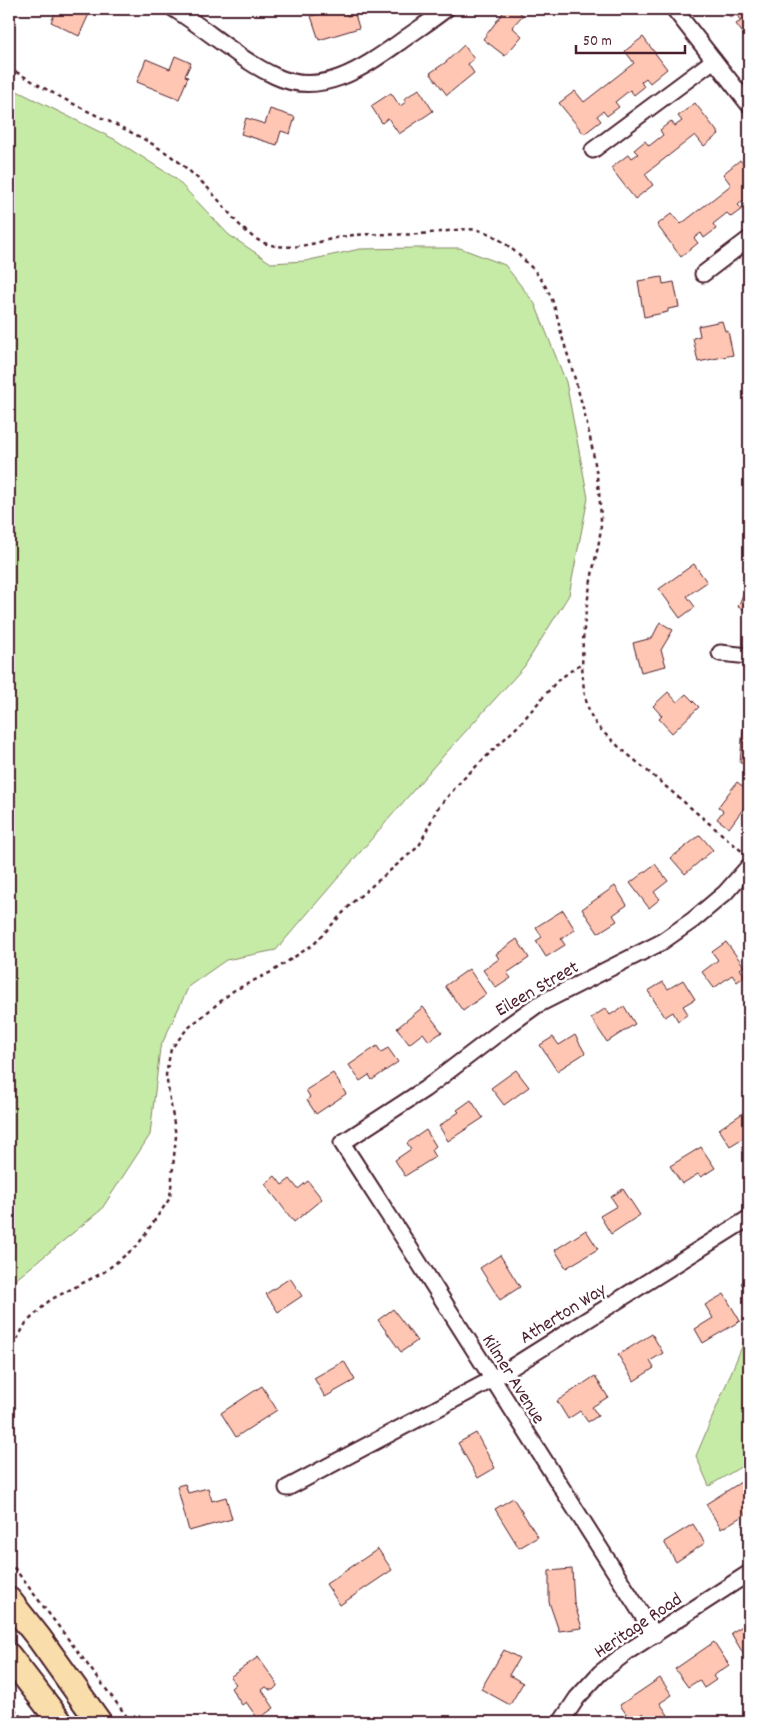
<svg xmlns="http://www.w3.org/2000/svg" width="758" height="1731" viewBox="0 0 758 1731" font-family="Dekko,sans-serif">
  <rect width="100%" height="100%" fill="#fff"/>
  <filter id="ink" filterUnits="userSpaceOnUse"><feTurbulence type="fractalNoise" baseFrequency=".02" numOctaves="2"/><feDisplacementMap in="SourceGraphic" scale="10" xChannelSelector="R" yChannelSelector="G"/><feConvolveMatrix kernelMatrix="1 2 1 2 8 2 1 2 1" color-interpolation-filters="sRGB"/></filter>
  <g filter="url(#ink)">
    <path fill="#c5eba6" stroke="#888568" d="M9 87 114 139 175 178 229 235 271 263 305 261 360 249 417 248H460L505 265 535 304 566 382 588 498 569 595 524 667 436 764 276 950 226 960 189 986 160 1048 150 1135 101 1210 9 1285Z
      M749 1330V1462L709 1486 696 1456Z"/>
    <path fill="#fec6b3" stroke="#4a1f2b" d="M57 9H78L89 14 79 36 51 22Z
      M337 9H345L347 16 355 14 359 28 319 40 311 16Z
      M506 9H515L523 15 512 27 522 36 505 56 483 39Z
      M724 9H749V33L745 36 736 24 741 21 736 14 731 18Z
      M643 37 667 69 650 83 646 78 641 82 644 87 634 95 630 90 615 102 619 107 607 116 603 111 597 116 601 121 584 134 559 103 575 91 584 102 634 63 625 51Z
      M464 45 474 59 468 64 474 73 447 95 430 73 446 62Z
      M175 56 191 63 185 76 188 77 179 99 137 82 146 59 170 69Z
      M419 89 433 111 399 134 388 118 382 123 371 106 391 93 400 106 406 102 404 99Z
      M695 103 719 134 704 146 695 135 645 174 653 185 635 199 611 168 629 154 632 158 638 154 634 150 645 141 649 146 663 135 660 130 671 121 675 126 682 121 678 116Z
      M270 109 295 117 290 134 281 131 277 145 241 134 246 118 265 124Z
      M740 160 749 171V203L747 205 744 200 738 205 742 209 731 217 727 213 713 224 716 229 704 238 701 233 694 238 698 243 681 257 657 225 672 213 681 224 731 185 723 174Z
      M749 267V286L746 281 749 279 743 272Z
      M662 277 663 284 674 282 679 307 668 309V312L644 317 638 281Z
      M722 321 725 331H728L733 355 698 362 693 338 700 336 698 326Z
      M694 564 707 582 687 596 695 607 680 618 659 589Z
      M746 587 749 588V611L738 607Z
      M660 622 673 630 661 650 666 666 641 672 633 643 652 638Z
      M668 692 677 702 686 694 699 707 672 733 659 719 662 716 653 706Z
      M743 729H749V764L740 763Z
      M737 782 749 791V801L729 828 717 819 723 811 718 807Z
      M700 835 713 850 685 874 671 858Z
      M655 864 668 881 654 892 660 899 649 908 630 883Z
      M615 886 627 905 613 915 617 921 598 933 582 909Z
      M563 910 575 930 561 939 565 945 546 957 536 941 542 937 536 927Z
      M517 939 529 958 507 973 511 978 496 988 483 970 499 959 496 954Z
      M726 942 744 966 740 969 745 976 737 982 732 975 714 988 702 972 718 960 712 952Z
      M469 969 486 994 463 1011 445 986Z
      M683 980 695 999 683 1006 688 1014 678 1021 673 1012 665 1017 648 991 663 982 668 989Z
      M624 1006 635 1024 607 1042 591 1018 606 1008 610 1015Z
      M423 1007 442 1032 429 1041 423 1033 409 1044 397 1028Z
      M575 1035 585 1053 557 1071 540 1045 553 1037 559 1045Z
      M377 1046 381 1052 388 1048 398 1062 372 1080 369 1075 360 1081 349 1065Z
      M516 1070 529 1087 504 1105 491 1088Z
      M333 1073 346 1094 316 1114 307 1100 310 1097 306 1090Z
      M471 1100 483 1118 448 1141 439 1126 459 1112 457 1110Z
      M749 1109V1137L748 1135 730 1146 719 1129Z
      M426 1130 436 1146 431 1150 435 1157 405 1176 395 1160 411 1149 407 1143Z
      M701 1147 715 1168 701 1177 698 1174 682 1184 670 1166Z
      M275 1176 282 1185 290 1179 298 1189 308 1181 322 1199 294 1222 265 1184Z
      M623 1189 640 1215 611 1234 600 1216 617 1206 611 1197Z
      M586 1230 598 1249 566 1268 555 1250Z
      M500 1255 520 1287 500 1300 480 1268Z
      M290 1278 302 1296 278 1312 266 1294Z
      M749 1278V1295L741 1283Z
      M724 1294 740 1321 703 1343 695 1329 713 1318 705 1305Z
      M393 1309 417 1341 401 1352 378 1320Z
      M652 1334 663 1353 650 1361 654 1368 634 1381 618 1355Z
      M344 1361 355 1380 325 1397 314 1378Z
      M595 1376 608 1397 592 1407 598 1416 588 1422 580 1411 568 1419 557 1401Z
      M262 1386 277 1410 236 1437 221 1413Z
      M476 1433 495 1468 478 1478 458 1443Z
      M749 1477V1512L721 1529 706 1504Z
      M185 1484 188 1493 208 1488 212 1501 226 1497 232 1519 189 1531 177 1486Z
      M513 1498 538 1537 519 1548 495 1509Z
      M693 1524 705 1543 676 1562 664 1542Z
      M378 1549 392 1570 340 1605 326 1584Z
      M572 1569 574 1602 582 1628 559 1631 549 1602V1571Z
      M749 1622V1658L747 1660 731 1633Z
      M714 1642 729 1665 713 1676 716 1680 704 1688 699 1680 688 1687 675 1669Z
      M504 1650 519 1658 509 1675 523 1683 510 1705 481 1689Z
      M258 1657 275 1681 277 1686 273 1690H270L266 1687 262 1690 274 1708 258 1719 246 1702 242 1705 231 1688 236 1684 230 1677Z
      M660 1678 672 1695 660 1703 668 1715 657 1722H649L643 1713 631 1721 620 1705Z"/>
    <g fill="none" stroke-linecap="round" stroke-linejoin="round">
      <defs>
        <path id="street" d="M174 9C208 30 238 59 275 76 321 98 363 68 400 42 415 31 431 21 446 9
          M674 9 749 105
          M593 150 714 60
          M703 274 749 239
          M720 653 749 656
          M287 1488 493 1379 749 1218
          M655 1635 404 1239 342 1143 425 1089 505 1028 537 1005 660 943 693 920 725 893 749 866
          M561 1722 577 1698 600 1673 627 1652 749 1573"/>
        <path id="primary" d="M9 1600 39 1638 99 1722
          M9 1656 60 1722"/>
      </defs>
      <use href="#street" stroke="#4a1f2b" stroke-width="19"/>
      <use href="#primary" stroke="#4a1f2b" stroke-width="28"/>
      <path stroke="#4a1f2b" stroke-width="2.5" stroke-dasharray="4 4" stroke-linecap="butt" d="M9 68C31 80 53 94 76 105 114 125 154 140 186 168 196 177 206 185 214 195 230 212 246 240 271 245 302 251 319 240 347 236 371 232 395 236 419 234 473 230 480 218 524 260 535 270 544 282 550 295 557 310 559 328 564 343 582 400 599 461 601 521 601 538 596 554 593 570 585 610 575 675 590 713 595 727 608 736 618 746L744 853
        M9 1354 26 1323 50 1300 104 1272 137 1246 170 1198 176 1136 166 1075 171 1049 187 1029 233 991 273 971 314 944 353 902 419 846 437 809 461 781 519 725 557 681 583 662
        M9 1561 131 1722
        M9 1702 25 1722"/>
      <use href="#street" stroke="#fff" stroke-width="15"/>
      <use href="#primary" stroke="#f9deab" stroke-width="24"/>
    </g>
  </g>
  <g text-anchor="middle" stroke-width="5" stroke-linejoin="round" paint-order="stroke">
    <g font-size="19" fill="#4a1f2b" stroke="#fff">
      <text transform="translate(536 987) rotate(-30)" y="7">Eileen Street</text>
      <text transform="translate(562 1312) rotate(-32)" y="7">Atherton Way</text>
      <text transform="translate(515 1378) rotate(58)" y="7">Kilmer Avenue</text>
      <text transform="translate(637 1624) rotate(-34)" y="7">Heritage Road</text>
    </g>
  </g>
  <rect width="758" height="1731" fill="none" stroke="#fff" stroke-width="30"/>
  <rect x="15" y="15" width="728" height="1701" fill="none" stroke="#4a1f2b" stroke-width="2" filter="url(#ink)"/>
  <path d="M576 45v8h109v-8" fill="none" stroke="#4a1f2b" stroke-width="2.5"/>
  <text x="583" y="45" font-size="15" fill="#4a1f2b" stroke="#ffffff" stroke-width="4" paint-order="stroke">50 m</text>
</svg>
